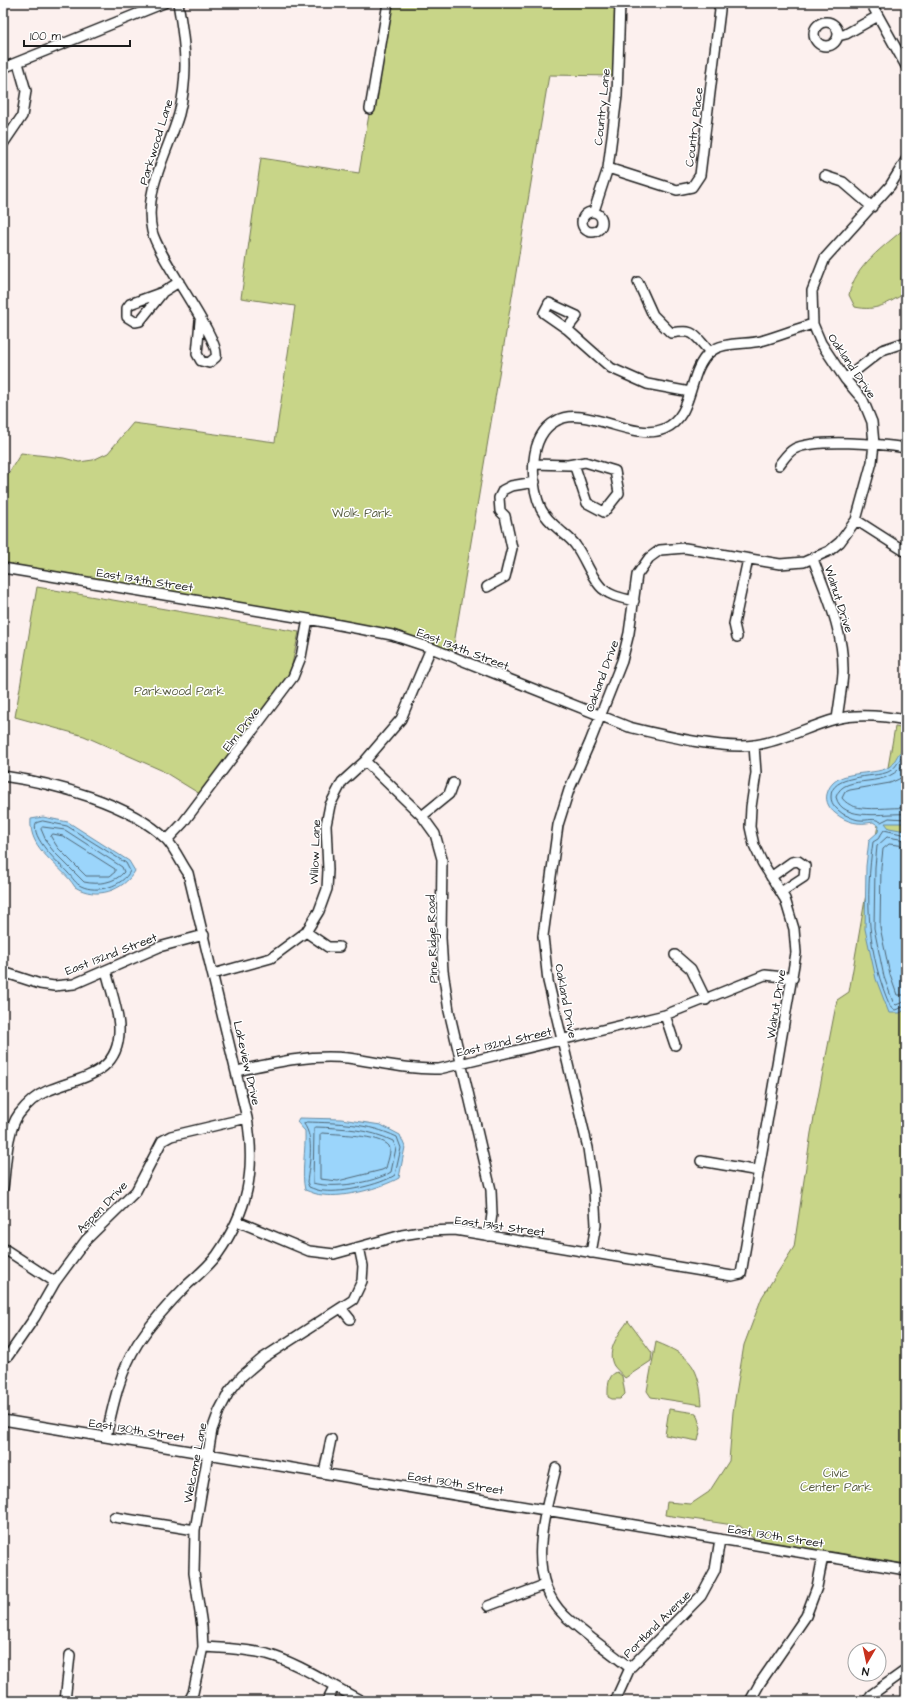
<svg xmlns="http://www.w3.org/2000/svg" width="909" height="1704" viewBox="0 0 909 1704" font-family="'Architects Daughter',sans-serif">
  <rect width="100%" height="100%" fill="#fcf0ee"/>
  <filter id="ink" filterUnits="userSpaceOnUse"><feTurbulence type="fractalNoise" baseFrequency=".025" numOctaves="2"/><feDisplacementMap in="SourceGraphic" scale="8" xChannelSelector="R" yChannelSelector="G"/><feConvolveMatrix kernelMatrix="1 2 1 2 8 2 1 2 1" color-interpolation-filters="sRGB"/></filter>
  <g filter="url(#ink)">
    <path fill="#c8d588" stroke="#727852" d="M388 3H592L615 9 614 76 549 75 452 656 392 635 3 568V482L21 453 64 458 79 462 93 460 108 453 133 423 275 442 295 306 241 298 261 158 359 173Z
      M906 227V293C887 303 877 312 855 307L849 295C855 265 884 247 906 227Z
      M37 587 299 632 291 669 281 689 200 794 161 770 84 736 15 717Z
      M895 727 906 729V1564L754 1539 740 1526 665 1515 667 1502 691 1504 709 1492 729 1461 733 1412 744 1345 762 1297 794 1247 811 1133 837 1000 849 992Z
      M628 1321 652 1353 651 1361 625 1378C622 1374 617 1370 614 1366 605 1351 620 1332 628 1321Z
      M656 1342C692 1356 699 1367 702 1405L651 1397 647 1391Z
      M617 1372 622 1376 625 1394 620 1399H612L608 1397C608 1389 607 1375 617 1372Z
      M669 1409 696 1413 701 1428 698 1441 665 1435Z"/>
    <path fill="#9bd5fb" stroke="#688ba2" d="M906 748V823H885L889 828 906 831V1009L900 1013H889L876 979 865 929 866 866 869 840 878 832 879 826 873 822C859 825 847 823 835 813 830 809 825 802 827 794 833 769 866 776 885 769 897 765 895 752 906 748Z
      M43 817 68 822 129 861 135 871C123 891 96 900 75 887 61 864 28 851 31 819Z
      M299 1118 341 1119 381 1125 400 1135 405 1147 399 1178C381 1188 344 1198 323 1195 317 1195 311 1192 305 1190 301 1174 306 1149 305 1131L297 1122Z"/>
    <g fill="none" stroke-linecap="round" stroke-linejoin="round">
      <path stroke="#4f6675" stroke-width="1" d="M906 753C898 757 899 767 888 772 874 778 830 774 831 797 831 805 838 810 843 814 848 816 855 820 860 820 869 821 873 817 881 822L889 818 906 819
        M906 759C890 794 844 770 836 797 842 823 887 812 906 814
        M906 772 899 779 890 783 850 790 845 792 842 798C854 815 887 806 906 808
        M43 821 67 826 126 863 130 871C123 886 97 894 81 886 76 884 72 877 68 873 59 863 30 838 36 823Z
        M43 827 65 830 122 867 124 872C115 883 98 885 84 882L54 852 47 843 41 829Z
        M53 834 63 836 115 869V872L110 876H86L58 848 51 837Z
        M906 835 884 830 878 839 873 842C865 897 867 956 891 1008L895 1010 906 1006
        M906 840 887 837 877 846 875 867 874 928 884 977 893 1002 896 1005 906 1001
        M906 846 889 844 883 849 881 867 880 927 890 975 897 995H906
        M307 1122C338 1123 368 1123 397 1137L401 1148 395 1175C380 1185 343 1193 324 1191 319 1191 314 1189 309 1187L307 1182C309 1165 315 1139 304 1124Z
        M316 1127C342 1128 369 1129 393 1141L396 1148 391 1172C374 1183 332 1189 313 1183L314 1129Z
        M322 1133C335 1134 381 1135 389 1146 392 1151 387 1163 386 1168L382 1170 338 1181 320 1179V1135Z"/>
      <defs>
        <path id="minor" d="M178 3C185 43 189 74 179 114 168 152 143 191 152 231 158 258 221 339 216 357L209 363 201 361 197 354 200 321
          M871 3 906 66
          M814 34a12 12 0 1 1 24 0a12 12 0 1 1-24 0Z
          M838 36 846 34 878 16
          M3 68 164 3
          M370 109 388 3
          M3 144 22 116 26 91 18 63
          M608 168 677 190 692 187 700 175 720 10 718 3
          M825 176 843 182 872 207
          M594 211 608 168 617 96 620 3
          M582 222a10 10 0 1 1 20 0a10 10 0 1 1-20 0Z
          M638 282 653 315 671 333C696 329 693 334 710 352
          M163 292 140 321 135 322 127 317V308L130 304 163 292 179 282
          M567 329 577 316 549 303 544 313 567 329 611 368 647 384 690 392
          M845 379 882 350 906 342
          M534 464 568 465 585 462 615 471 619 493 604 512 587 503 574 464
          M779 465C783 460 788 452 794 449 814 438 883 444 906 448
          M856 520 906 552
          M813 559C827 596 844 632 843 673 842 688 839 704 837 719
          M3 568 308 619 392 635 431 648 629 727C662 735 722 750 755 745 783 741 809 726 836 719 858 713 884 716 906 720
          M487 587 505 577 512 548 505 516 500 511 499 498 503 490 511 486 535 482
          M634 601C623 598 612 597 603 589 592 580 585 558 576 546 573 541 568 537 563 533 555 526 546 519 541 509 530 483 528 436 556 421 584 404 633 442 664 429 695 416 687 373 709 353 722 341 746 345 761 341 779 336 796 329 813 324
          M737 637 734 624 748 559
          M365 761 422 816 435 834 442 859 441 938 443 971 449 1011 491 1190 492 1214 489 1236
          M3 776C53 783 130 803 167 840 175 849 181 863 188 873L247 1118C256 1171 248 1211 217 1255 209 1266 197 1276 187 1285 169 1303 152 1322 138 1343 120 1371 113 1405 106 1437
          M422 816 449 794 453 783
          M167 840 183 823 293 677 301 657 308 619
          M771 877 792 862 798 861 805 866 804 877 781 892
          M306 932 328 947H339
          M675 955 691 969 706 1000
          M3 972 40 984 54 986 74 984 159 947 204 935
          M213 974 271 958 306 932 319 911 327 889 328 870 326 825 330 805 342 782 365 761 401 719 431 648
          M665 1015 675 1045
          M236 1071C273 1063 309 1054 348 1058 378 1062 408 1070 439 1069L665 1015 765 975 793 978
          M701 1161 759 1171
          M3 1188C6 1168 6 1131 19 1114 26 1105 35 1096 47 1091 80 1077 121 1075 119 1027 118 1008 110 988 106 970
          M237 1221 309 1251 334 1254 402 1235 427 1231 455 1230 732 1276 741 1274 796 953 794 929 785 899 762 862 754 845 750 827 751 807 756 773 754 745
          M3 1248 55 1282
          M591 1253 596 1225 594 1190 588 1148 548 981 543 936 558 825 569 790 590 742 622 661 629 633 637 575 649 558 660 550 685 548 780 564 804 562 829 551 840 542 856 520 872 462 874 444 872 422 863 400 845 379 821 343 813 324 812 291 825 258 890 186 906 160
          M341 1308 350 1319
          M3 1355 8 1356 35 1317 55 1282 86 1240 136 1191 162 1141 171 1136 247 1118
          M3 1420 906 1570
          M556 1468C545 1515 524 1575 564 1615 584 1634 608 1650 630 1668
          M324 1473 331 1439
          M114 1517 195 1530
          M488 1606 544 1585
          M203 1647C225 1648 246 1649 267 1654 299 1663 332 1686 362 1701
          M65 1701 70 1655
          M189 1701 193 1693 203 1647 202 1626 194 1573 195 1530 212 1430 219 1411 229 1392 242 1376 263 1358 353 1300 362 1281 363 1266 359 1247
          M327 1701 334 1687
          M615 1701 630 1668 701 1596 715 1570 720 1539
          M750 1701 760 1683 806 1616 817 1587 823 1556
          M867 1701 871 1695 906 1670"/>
      </defs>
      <use href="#minor" stroke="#1c1c1c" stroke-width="12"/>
      <use href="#minor" stroke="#fff" stroke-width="9"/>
    </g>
  </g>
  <g text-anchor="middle" stroke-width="3" stroke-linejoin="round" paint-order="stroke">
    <g font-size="12" fill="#1c1c1c" stroke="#fff">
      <text transform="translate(602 107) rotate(-84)" y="4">Country Lane</text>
      <text transform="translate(694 127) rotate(-83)" y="4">Country Place</text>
      <text transform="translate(156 142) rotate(-73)" y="4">Parkwood Lane</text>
      <text transform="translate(852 366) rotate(56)" y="4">Oakland Drive</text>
      <text transform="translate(145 580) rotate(9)" y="4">East 134th Street</text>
      <text transform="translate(839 599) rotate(72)" y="4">Walnut Drive</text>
      <text transform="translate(463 649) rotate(21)" y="4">East 134th Street</text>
      <text transform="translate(602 676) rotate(-70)" y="4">Oakland Drive</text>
      <text transform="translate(241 729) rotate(-52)" y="4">Elm Drive</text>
      <text transform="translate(315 852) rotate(-88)" y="4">Willow Lane</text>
      <text transform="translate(432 939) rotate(-92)" y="4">Pine Ridge Road</text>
      <text transform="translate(111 954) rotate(-21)" y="4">East 132nd Street</text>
      <text transform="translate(566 1001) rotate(79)" y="4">Oakland Drive</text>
      <text transform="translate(776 1004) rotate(-81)" y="4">Walnut Drive</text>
      <text transform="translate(504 1042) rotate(-13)" y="4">East 132nd Street</text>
      <text transform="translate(247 1063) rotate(77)" y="4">Lakeview Drive</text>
      <text transform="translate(102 1207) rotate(-46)" y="4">Aspen Drive</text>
      <text transform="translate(500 1226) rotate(8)" y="4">East 131st Street</text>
      <text transform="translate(137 1430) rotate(9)" y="4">East 130th Street</text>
      <text transform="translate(195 1463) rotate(-79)" y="4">Welcome Lane</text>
      <text transform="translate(456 1483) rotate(9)" y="4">East 130th Street</text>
      <text transform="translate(776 1536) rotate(9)" y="4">East 130th Street</text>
      <text transform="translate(657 1624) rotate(-45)" y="4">Portland Avenue</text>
    </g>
    <g font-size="12" fill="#585d42" stroke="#fff">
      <text x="362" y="517">Wolk Park</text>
      <text x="179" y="695">Parkwood Park</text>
      <text x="836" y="1477">Civic<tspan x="836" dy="14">Center Park</tspan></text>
    </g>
  </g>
  <rect width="909" height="1704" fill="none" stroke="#fff" stroke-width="16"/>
  <rect x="8" y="8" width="893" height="1688" fill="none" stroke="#1c1c1c" stroke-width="1.5" filter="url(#ink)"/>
  <g transform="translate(867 1662) rotate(189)"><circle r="19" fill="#ffffff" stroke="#a4a4a4"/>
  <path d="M0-3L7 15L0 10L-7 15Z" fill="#c8321e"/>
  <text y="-6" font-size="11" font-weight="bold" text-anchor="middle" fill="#1c1c1c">N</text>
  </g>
  <path d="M24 40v6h106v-6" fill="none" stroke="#1c1c1c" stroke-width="2"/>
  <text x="30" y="40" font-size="12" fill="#1c1c1c" stroke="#ffffff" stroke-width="3" paint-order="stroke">100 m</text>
</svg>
